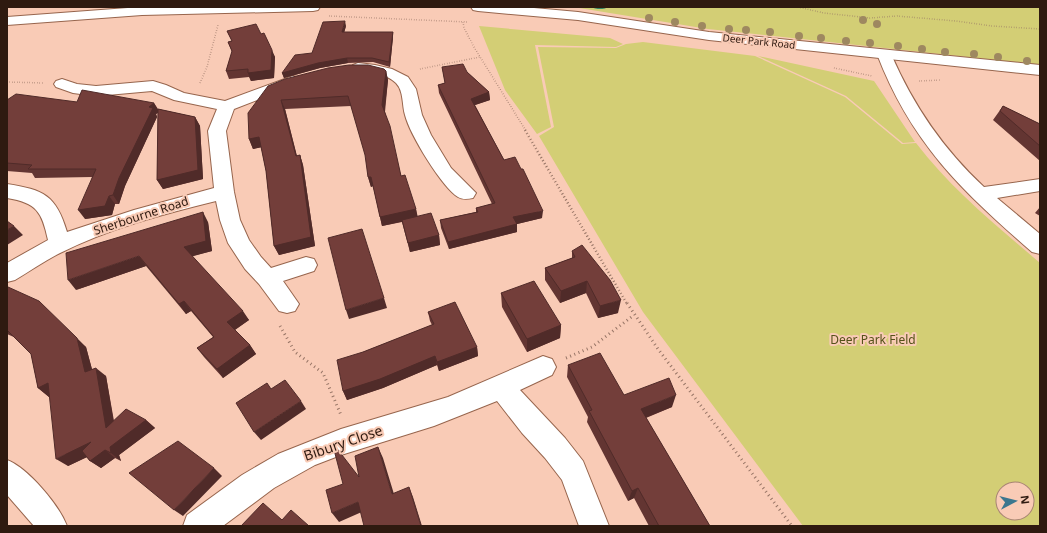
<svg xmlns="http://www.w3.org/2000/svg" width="1047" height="533" viewBox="0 0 1047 533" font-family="'Noto Sans',sans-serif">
  <rect width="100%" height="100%" fill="#f9cbb6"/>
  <path fill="#d3ce75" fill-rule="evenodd" d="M573 7H1040V65L708 29Z
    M479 26 610 38 623 44 616 47 535 45 551 127 537 134 505 90Z
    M643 42 755 56 845 97 902 144 916 143C951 189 997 226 1040 263V526H803L643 312 539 136 554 127 538 47 616 48 626 44ZM1003 489H1027V513H1003Z
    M758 56 874 81 915 142 903 143 846 96Z"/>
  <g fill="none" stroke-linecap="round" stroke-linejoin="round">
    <path fill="#348665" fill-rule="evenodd" d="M591 7H606V8C603 10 594 9 591 7Z"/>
    <defs>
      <path id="minor" d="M884 50 889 51 891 54C913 105 943 149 984 187L1040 179V191L997 198 1040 234V254L1032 252C962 191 911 143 877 54L879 51Z
        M358 63 375 65 392 69 408 77 416 89 422 115 431 135 451 168 476 193 473 198C468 199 463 200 458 197 442 187 410 135 405 115 402 106 404 91 396 83 384 71 367 75 353 71L350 68 353 65Z
        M293 76 299 78 301 81 299 84 234 109 226 131 234 192 240 220 249 240 261 257 271 268 306 257 314 259 317 265 314 271 283 281 299 304 295 311 287 313 279 311 259 284 245 269 228 243 220 220 216 201C163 214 108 229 60 253 44 261 30 271 15 280L7 282V263L48 240C42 212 37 203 7 198V184C44 190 56 195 67 232L134 210 214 188 208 131 217 109 174 100 152 91 96 96 73 93 56 87 54 84 56 81 62 79 77 84 96 86 153 81 166 85 184 93 225 101Z
        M543 356 552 359 556 367 552 375 520 390 565 438 583 461 609 526H579L562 480 545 458 522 433 497 401 434 426 341 455 315 465 274 488 223 526H183L187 515 242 475 278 454 341 429 448 397Z
        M7 460C28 468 59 505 67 526H34L7 495Z"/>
      <path id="tertiary" d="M141 7H320L318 10 313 11 142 15 7 25V17Z
        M471 7H523L578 12 709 32 1040 65V75L709 40 578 20 478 11 473 10Z"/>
    </defs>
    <use href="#minor" stroke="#97654d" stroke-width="2"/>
    <use href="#tertiary" stroke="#97654d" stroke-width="2"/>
    <path stroke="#967465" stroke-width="1.5" stroke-dasharray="0.5 2" stroke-linecap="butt" d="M798 7 824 13 870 18 897 16 956 21 992 26 1040 29
      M329 16 468 22
      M463 22 464 28 474 47 526 131
      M834 68 872 76
      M420 69 480 57
      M919 81 940 80
      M7 82 44 83
      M200 83 207 67 218 25"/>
    <path stroke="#967465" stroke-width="2.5" stroke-dasharray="1 2.5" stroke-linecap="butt" d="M525 130 627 304"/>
    <path stroke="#967465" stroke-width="3" stroke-dasharray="1 3.5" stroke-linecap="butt" d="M627 303 658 349 792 526
      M280 326 295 352 323 373 341 415
      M566 358 592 347 634 315"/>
    <use href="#minor" fill="#fff" fill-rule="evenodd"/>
    <use href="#tertiary" fill="#fff" fill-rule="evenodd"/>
  </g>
  <g fill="#9e8860">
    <circle cx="649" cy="18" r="4"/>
    <circle cx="863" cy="20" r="4"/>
    <circle cx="675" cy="22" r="4"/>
    <circle cx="877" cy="24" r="4"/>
    <circle cx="702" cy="26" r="4"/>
    <circle cx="729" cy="29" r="4"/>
    <circle cx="746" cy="30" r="4"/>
    <circle cx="770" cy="32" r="4"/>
    <circle cx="799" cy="36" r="4"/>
    <circle cx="821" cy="38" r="4"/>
    <circle cx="846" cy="41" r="4"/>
    <circle cx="870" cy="43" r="4"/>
    <circle cx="898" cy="46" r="4"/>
    <circle cx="922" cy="49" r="4"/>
    <circle cx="945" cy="52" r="4"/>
    <circle cx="974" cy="54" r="4"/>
    <circle cx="998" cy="57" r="4"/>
    <circle cx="1027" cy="61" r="4"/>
  </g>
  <path fill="#633532" d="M346 26 344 32H393V37L390 67 373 62 348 63 320 68 284 78 282 73 312 53Z
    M227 31 261 34 275 57 274 78 251 81 249 77 229 79 226 71 232 52 228 42 232 41Z
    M442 67 467 72 489 92 490 100 475 105 504 160 542 218 517 224V232L449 249 441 228 440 220 476 212V208L492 204 439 93 438 85 445 83Z
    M386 71 388 80 385 112 401 176 416 209 417 217 439 235 440 245 410 252 402 222 382 226 373 186 371 187 368 177 366 157 351 106 285 109 297 156 300 155 303 165 315 246 279 255 274 246 266 171 261 147 253 149 249 139 268 86Z
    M7 100 77 102 154 103 158 109 195 117 200 126 203 179 163 189 157 180 158 113 156 114 157 117 125 186 119 204H115L112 215 85 219 92 177 35 178 32 173 7 171Z
    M1003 106 1040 124V161L993 120Z
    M1040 207V216L1035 213Z
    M208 222 212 251 192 256 249 320 235 330 250 345 256 354 223 378 204 357 197 348 213 337 191 311 186 314 146 266 76 290Z
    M572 251 618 313 598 318 586 293 560 303 545 280V268L572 258Z
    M7 288 86 347 92 369 106 376 114 421 146 420 155 428 119 455 121 461 115 458 101 468 90 461 87 457 68 466 50 396 49 397 38 388 31 354 16 338 7 334Z
    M501 293 561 325 560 338 527 352 502 307Z
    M428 312 477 347 478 356 439 371 437 365 383 388 347 400 343 391 363 352 432 325 430 321Z
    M568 365 624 395 672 407 646 418 710 526H649L634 498 628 501 587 422 588 417 567 377Z"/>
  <path fill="#502b29" d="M345 21 346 26 343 37 342 32Z
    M393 32V37L390 67 389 62Z
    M272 50 275 57 274 78 251 81 248 73Z
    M347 58 348 63 320 68 284 78 282 73 318 63Z
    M386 71 388 80 384 115 382 105Z
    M489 92 490 100 472 106 471 99Z
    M281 100 285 109 299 165 296 156Z
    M154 103 159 112 156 114 157 117 125 186 119 204 113 195 119 178 149 107Z
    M195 117 200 126 203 179 163 189 157 180Z
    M259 137 263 147 253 149 249 139Z
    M300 155 303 165 315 246 279 255 274 246Z
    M368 177H371L373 186 371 187Z
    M109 196 115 204 112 215 85 219 78 210Z
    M416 209 418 218 382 226 380 217Z
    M543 211 542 218 513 225V217Z
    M203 212 208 222 212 251 190 257 184 247Z
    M517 224V232L449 249 448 242Z
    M14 226 23 235 7 245V230Z
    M439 235 440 245 410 252 408 243Z
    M139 256 146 266 76 290 68 280Z
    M587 281 586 293 560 303 561 291Z
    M384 298 387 308 349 319 346 310Z
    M621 300 618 313 598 318 600 306Z
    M184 301 191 311 186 314 179 304Z
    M243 311 249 320 233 331 227 322Z
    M561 325 560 338 527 352V339Z
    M77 338 86 347 95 381 85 372Z
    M250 345 256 354 223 378 217 369Z
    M477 347 478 356 439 371 437 362Z
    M435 356 437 365 383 388 347 400 343 391Z
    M96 368 106 376 116 436 106 428Z
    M48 383 59 392 49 397 38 388Z
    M676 395 672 407 637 421 641 409Z
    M301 401 306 409 261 440 254 432Z
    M146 420 155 428 119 455 121 461 111 453 110 447Z
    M91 442 102 450 68 466 56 459Z
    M378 447 383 458 397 504 392 494Z
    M105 450 115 458 101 468 90 461Z
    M214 468 222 476 183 516 174 510Z
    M409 487 413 497 422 526H421Z
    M638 488 634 498 628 501 632 491Z
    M358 502 364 511 339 522 332 513Z"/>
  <path fill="#733e3a" stroke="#502b29" d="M345 21 342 32H393L389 62 372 58H347L318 63 282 73 295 55 312 53 323 22Z
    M256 24 261 34 264 33 272 50 271 70 248 73V69L226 71 232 51 228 42 232 41 227 31Z
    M463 64 467 72 489 92 471 99 504 160 515 157 521 169H523L543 211 513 217 517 224 448 242 440 220 478 212 476 208 495 203 438 85 445 83 442 67Z
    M349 65H368L384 69 386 71 382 105 390 126 401 176 405 175 416 209 380 217 371 177H368L365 155 348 96 281 100 296 156 300 155 311 237 274 246 266 171 259 137 249 139 248 113 268 86 285 79 328 68Z
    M82 90 154 103 149 107 153 108 119 178 113 195 109 196 105 206 78 210 96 169H28L32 165 7 163V100L16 94 77 102Z
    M1003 106 1040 124V146L1000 111Z
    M158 109 195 117 198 170 157 180Z
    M203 212 206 241 184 247 243 311 227 322 250 345 217 369 197 348 214 337 184 301 179 304 139 256 68 280 66 253Z
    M431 213 439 235 408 243 402 220Z
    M7 221 14 226 7 230Z
    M362 229 384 298 346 310 328 238Z
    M582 245 610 280 621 300 600 306 587 281 561 291 545 268 575 257 572 251Z
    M534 281 561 325 527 339 501 293Z
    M8 287 39 301 77 338 85 372 96 368 106 428 126 409 146 420 110 447 111 453 105 450 90 461 82 451 91 442 56 459 48 383 38 388 31 354 7 330V288Z
    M455 302 477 347 437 362 435 356 380 379 343 391 337 360 363 352 434 324 428 312Z
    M600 353 624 395 669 378 676 395 641 409 710 526H659L638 488 632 491 589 411 592 410 568 365Z
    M285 380 301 401 254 432 236 403 267 383 271 389Z
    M178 441 214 468 174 510 129 473Z
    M333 446H335L359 477 355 456 378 447 392 494 409 487 421 526H364L358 502 332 513 326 490 343 484Z
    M263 503 282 520 291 510 309 526H241Z"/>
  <g text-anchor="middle" stroke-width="4" stroke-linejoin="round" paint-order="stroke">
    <g font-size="10" fill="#2f1a10" stroke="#f9cbb6">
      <text transform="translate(759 41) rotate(6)" y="4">Deer Park Road</text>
    </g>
    <g font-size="12" fill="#2f1a10" stroke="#f9cbb6">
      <text transform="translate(141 216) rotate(-18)" y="4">Sherbourne Road</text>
    </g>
    <g font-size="12" fill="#545119" stroke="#f9cbb6">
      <text x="873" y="344">Deer Park Field</text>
    </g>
    <g font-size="14" fill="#2f1a10" stroke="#f9cbb6">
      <text transform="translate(343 443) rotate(-19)" y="5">Bibury Close</text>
    </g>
  </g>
  <rect width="1047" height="533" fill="none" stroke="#2f1a10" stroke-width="16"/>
  <g transform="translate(1015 501) rotate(83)"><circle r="19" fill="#f9cbb6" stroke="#a88474"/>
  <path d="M0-3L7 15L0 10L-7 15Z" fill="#3b778f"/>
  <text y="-6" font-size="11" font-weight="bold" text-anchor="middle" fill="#2f1a10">N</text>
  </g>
</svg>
